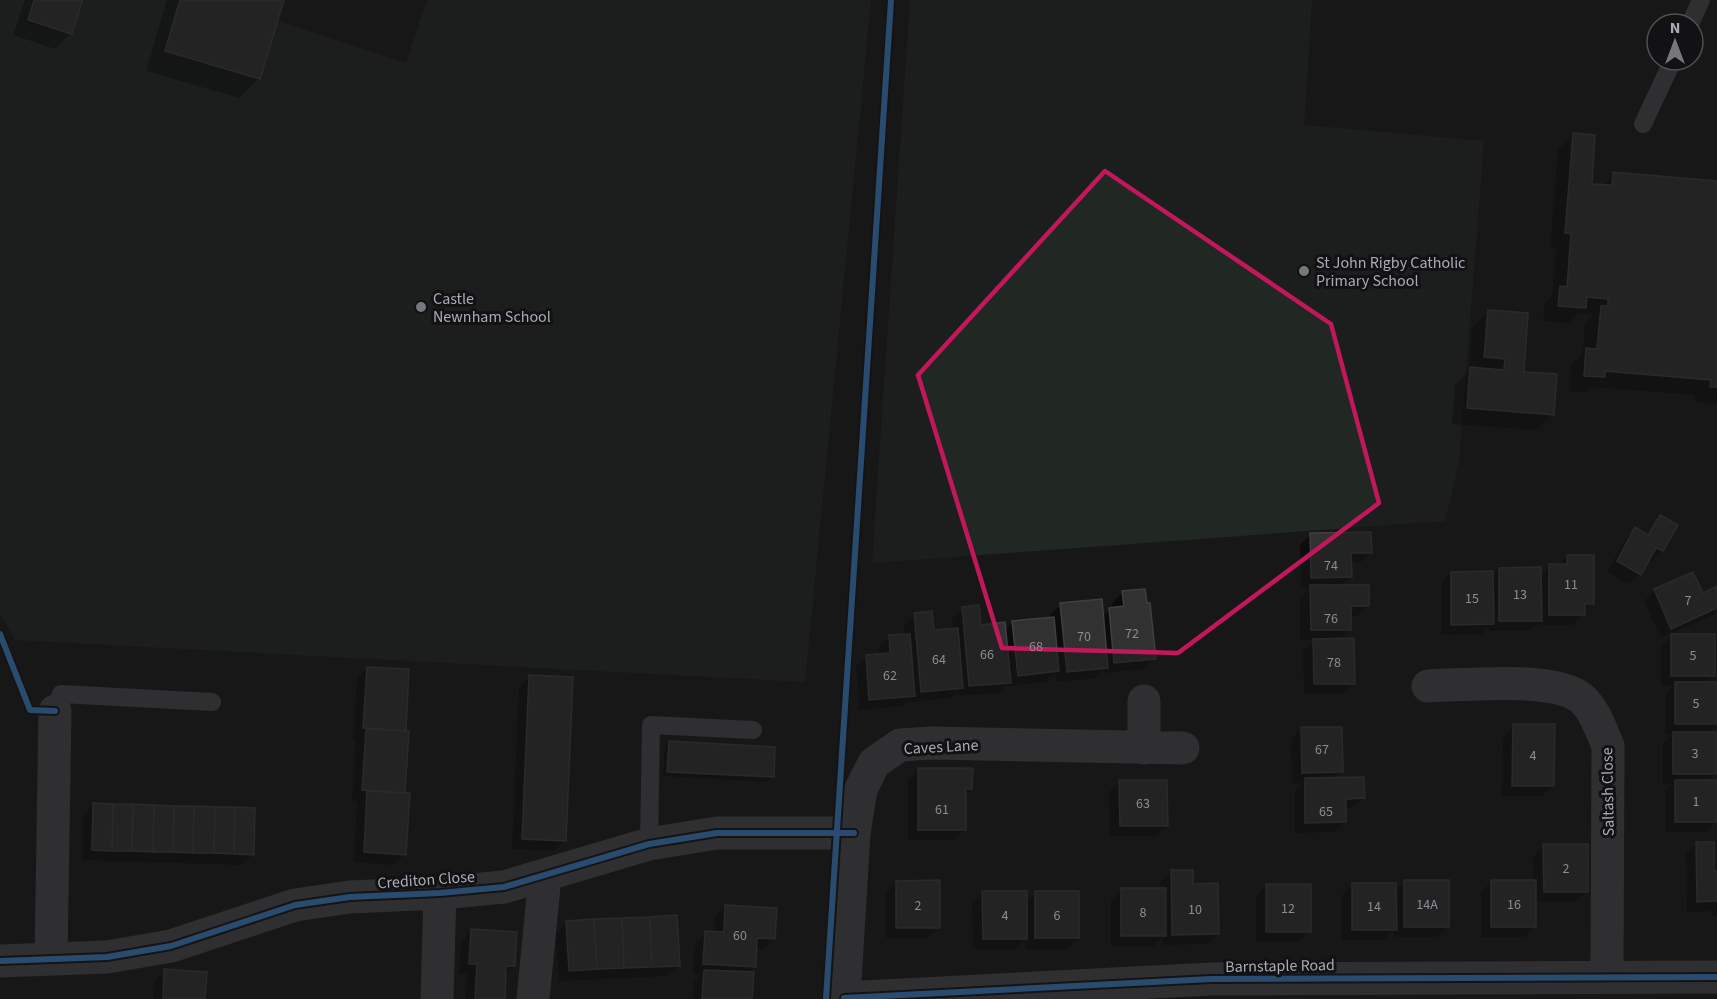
<svg xmlns="http://www.w3.org/2000/svg" width="1717" height="999" viewBox="0 0 1717 999" font-family="'Source Sans 3',sans-serif">
  <rect width="100%" height="100%" fill="#171717"/>
  <path fill="#212723" d="M0 0H33L26 22 72 35 85 0H215L406 63 427 0H871L805 682 15 640 0 613Z
    M910 0H1312L1304 125 1484 141 1459 462 1445 521 872 563Z"/>
  <path fill="#0007" d="M25 0H82L71 33 55 49 13 35Z
    M167 0H282L259 78 239 98 146 71Z
    M1573 134 1590 185 1602 186 1614 174 1717 182V402L1715 404 1695 402V395L1593 387 1588 392 1569 391 1571 365 1583 353 1585 323 1594 314 1579 313 1569 323 1543 321 1545 303 1552 296 1556 249 1550 248 1558 150Z
    M1488 312 1522 373 1552 414 1537 430 1452 424 1455 385 1469 370 1472 328Z
    M1660 517 1662 550 1652 561 1648 559 1640 574 1629 584 1607 572 1625 540 1636 529 1645 535Z
    M1311 534 1370 553 1360 563H1350V577L1341 586 1368 605 1357 616H1350V629L1339 640 1354 683 1343 694H1304L1303 651 1315 640H1300V597L1310 588H1301L1300 545Z
    M1567 556 1592 603 1573 625H1539V622L1530 631H1489V627L1482 634 1441 635V584L1451 573 1492 577 1499 569 1540 576 1550 566H1558Z
    M1717 588 1716 614 1661 638 1644 601 1655 590 1702 595Z
    M1123 592 1154 658 1143 669 1104 673V670L1096 678 1056 682 1055 673 1047 682 1007 686V684L999 693 959 696V691L951 698 911 702V699L903 706 859 710 856 667 866 656 879 655V648L889 637 905 636 904 625 915 614 933 631 953 630 952 619 963 608 980 626 1004 631 1012 623 1050 619V615L1061 605 1102 617 1110 609H1113L1112 603Z
    M1672 636 1714 675 1705 684 1717 724 1707 734 1715 773 1707 782 1717 821 1706 832H1665V792L1673 784H1663V744L1673 734H1665V694L1673 686H1661V646Z
    M367 668 407 671 403 794 405 854 394 865 354 862 357 801H352L356 739H353L357 679Z
    M530 676 565 840 554 851 512 849 519 687Z
    M1513 726 1553 786 1542 796H1502L1503 737Z
    M1301 729 1341 771 1333 779 1363 798 1352 808H1345V822L1334 832 1295 833V790L1302 783H1292L1291 739Z
    M670 742 772 777 767 782 663 776 665 747Z
    M919 769 971 789 964 795V830L954 840H908V780Z
    M1120 782 1166 826 1156 836H1110L1109 792Z
    M94 805 253 854 242 865 82 860 83 815Z
    M1697 843 1713 873H1717V916H1712V911L1687 912 1686 854Z
    M1544 846 1587 892 1576 902H1535V927L1524 937H1481V892L1492 881H1534L1533 857Z
    M1171 872 1192 885 1218 933 1207 944 1162 945V937L1154 946H1111V900L1122 890 1161 889 1160 882Z
    M1405 881 1448 927 1437 937H1394V930L1385 940H1342V895L1353 884 1395 891Z
    M896 883 939 928 928 938H886V893Z
    M1266 886 1309 931 1298 942H1256V897Z
    M983 893 1026 902 1035 893 1078 938 1067 949H1025V940L1015 949H973L972 903Z
    M726 906 774 938 763 949H755V966L747 974 751 999H693L694 982 702 974H693L695 943 705 933H714L715 917Z
    M567 922 678 965 668 976 559 981 556 933Z
    M471 931 514 965 504 974 503 999H465L467 974H459L461 942Z
    M165 971 204 999H153L154 982Z"/>
  <path fill="#313132" stroke="#404043" stroke-width="1.5" d="M34 0H83L72 34 28 20Z
    M180 0H284L260 79 165 51Z
    M1573 133 1595 135 1592 184 1612 185 1613 172 1717 181V387H1710L1711 380 1605 371V377L1584 376 1586 348 1597 349 1601 306H1608V299L1587 297 1586 308 1558 306 1560 286 1567 287 1571 234 1565 233Z
    M1488 310 1528 313 1524 372 1557 374 1554 415 1467 408 1470 367 1504 370 1505 359 1484 357Z
    M1660 515 1678 525 1663 551 1656 548 1641 575 1617 561 1635 527 1648 535Z
    M1371 532 1372 553H1351L1352 577 1311 578 1310 533Z
    M1567 555H1594V604H1585V615H1549V564H1567Z
    M1541 567 1542 621H1499V568Z
    M1493 571 1494 624 1451 625V572Z
    M1693 572 1703 593 1717 586V608L1671 629 1654 589Z
    M1310 585H1369V606H1351V630H1311Z
    M1145 589 1147 603H1150L1156 659 1114 663 1109 608 1124 606 1122 591Z
    M1102 599 1108 668 1067 672 1060 603Z
    M979 605 981 625 1005 622 1011 683 969 686 962 607Z
    M932 611 934 630 958 628 963 688 921 692 914 613Z
    M1054 617 1059 671 1018 676 1012 621Z
    M910 634 915 696 869 700 866 655 890 653 889 635Z
    M1671 634H1715V676H1671Z
    M1354 638 1355 684H1314L1313 639Z
    M367 667 409 669 406 731 363 728Z
    M529 675 573 677 566 841 522 839Z
    M1675 682H1717V724H1675Z
    M1513 724H1555L1554 786H1512Z
    M1301 727H1342L1343 772 1302 773Z
    M366 729 409 731 405 793 362 790Z
    M1673 732H1716V774H1673Z
    M669 741 775 747 774 777 667 772Z
    M918 768H973L972 789H966V830H918Z
    M1364 777 1365 798 1346 799V822L1305 823V778Z
    M1119 780H1167L1168 826H1120Z
    M1675 780H1717V822H1675Z
    M367 791 410 793 406 855 364 852Z
    M93 803 113 804 112 851 92 850Z
    M113 804H133L132 851H112Z
    M133 804 154 805 153 852 132 851Z
    M154 805 174 806 173 852H153Z
    M174 806H194L193 853 173 852Z
    M194 806 215 807 214 853H193Z
    M215 807H235L234 854 214 853Z
    M235 807 255 808 254 855 234 854Z
    M1696 842H1714V871H1717V901L1697 902Z
    M1543 844H1588V892H1544Z
    M1171 870H1193V884L1218 883 1219 934 1172 935Z
    M940 880V928H896V881Z
    M1404 880H1449V927H1404Z
    M1491 880H1536V927H1491Z
    M1352 883H1396L1397 930H1352Z
    M1266 884H1311V932H1266Z
    M1121 888H1166V936H1121Z
    M982 891H1027V939H983Z
    M1035 891H1079V938H1035Z
    M725 905 777 908 775 939 757 938 756 967 703 964 705 931 724 932Z
    M677 915 680 966 652 967 650 917Z
    M650 917 652 967 624 968 622 918Z
    M622 918 624 968 597 969 594 919Z
    M594 919 597 969 569 971 566 921Z
    M471 929 517 932 515 966H506L505 999H475L477 964H469Z
    M164 969 207 972 205 999H163Z
    M704 970 754 972 752 999H702Z"/>
  <g fill="none" stroke-linecap="round" stroke-linejoin="round">
    <path stroke="#4c4c50" stroke-width="18" d="M1690 24 1701 0
      M1643 124 1673 60
      M55 711 61 694 212 702
      M649 844 651 725 753 730"/>
    <path stroke="#4c4c50" stroke-width="33" d="M1428 686C1464 685 1554 676 1581 698 1595 710 1601 730 1608 746L1607 976
      M1144 701V748
      M51 959 55 711
      M0 961 107 957 171 946 295 905 350 897 440 893 504 887 649 844 717 833H854
      M844 998 1211 979 1717 977
      M437 999 440 893
      M533 999 545 876
      M844 999 854 833 861 789 874 763 900 745 932 743 1183 748"/>
    <defs>
      <path id="cycleway" d="M0 634 30 710 55 711
        M0 961 107 957 171 946 295 905 350 897 440 893 504 887 649 844 717 833H854
        M844 998 1211 979 1717 977
        M826 999 891 0"/>
    </defs>
    <use href="#cycleway" stroke="#121113" stroke-width="10"/>
    <use href="#cycleway" stroke="#408adc" stroke-width="6"/>
  </g>
  <path d="M0 0H1717V999H0ZM1105 171 1331 324 1379 503 1178 653 1002 648 918 375Z" fill="#171717" fill-opacity=".55" fill-rule="evenodd"/>
  <path fill="none" stroke="#c2185b" stroke-width="4.5" stroke-linejoin="round" d="M1105 171 1331 324 1379 503 1178 653 1002 648 918 375Z"/>
  <g fill="#77777e" stroke="#121113" stroke-width="2">
    <circle cx="1304" cy="271" r="6"/>
    <circle cx="421" cy="307" r="6"/>
  </g>
  <g text-anchor="middle" stroke-width="6" stroke-linejoin="round" paint-order="stroke">
    <g font-size="14" fill="#8c8c95">
      <text x="1331" y="570">74</text>
      <text x="1571" y="589">11</text>
      <text x="1520" y="599">13</text>
      <text x="1472" y="603">15</text>
      <text x="1688" y="605">7</text>
      <text x="1331" y="623">76</text>
      <text x="1132" y="638">72</text>
      <text x="1084" y="641">70</text>
      <text x="1036" y="651">68</text>
      <text x="987" y="659">66</text>
      <text x="1693" y="660">5</text>
      <text x="939" y="664">64</text>
      <text x="1334" y="667">78</text>
      <text x="890" y="680">62</text>
      <text x="1696" y="708">5</text>
      <text x="1322" y="754">67</text>
      <text x="1695" y="758">3</text>
      <text x="1533" y="760">4</text>
      <text x="1696" y="806">1</text>
      <text x="1143" y="808">63</text>
      <text x="942" y="814">61</text>
      <text x="1326" y="816">65</text>
      <text x="1566" y="873">2</text>
      <text x="1427" y="909">14A</text>
      <text x="1514" y="909">16</text>
      <text x="918" y="910">2</text>
      <text x="1374" y="911">14</text>
      <text x="1288" y="913">12</text>
      <text x="1195" y="914">10</text>
      <text x="1143" y="917">8</text>
      <text x="1005" y="920">4</text>
      <text x="1057" y="920">6</text>
      <text x="740" y="940">60</text>
    </g>
    <g font-size="16" fill="#aaabb6" stroke="#121113" text-anchor="start">
      <text x="1316" y="268">St John Rigby Catholic<tspan x="1316" dy="18">Primary School</tspan></text>
      <text x="433" y="304">Castle<tspan x="433" dy="18">Newnham School</tspan></text>
    </g>
    <g font-size="16" fill="#aaabb6" stroke="#121113">
      <text transform="translate(941 746) rotate(-3)" y="6">Caves Lane</text>
      <text transform="translate(1607 792) rotate(-91)" y="6">Saltash Close</text>
      <text transform="translate(426 879) rotate(-4)" y="6">Crediton Close</text>
      <text transform="translate(1280 965) rotate(-1)" y="6">Barnstaple Road</text>
    </g>
  </g>
  <g transform="translate(1675 42)"><circle r="28" fill="#121113" stroke="#4f4f54" stroke-width="1.5"/>
  <path d="M0-4.5L10 22L0 15L-10 22Z" fill="#77777e"/>
  <text y="-9" font-size="16" font-weight="bold" text-anchor="middle" fill="#aaabb6">N</text>
  </g>
</svg>
